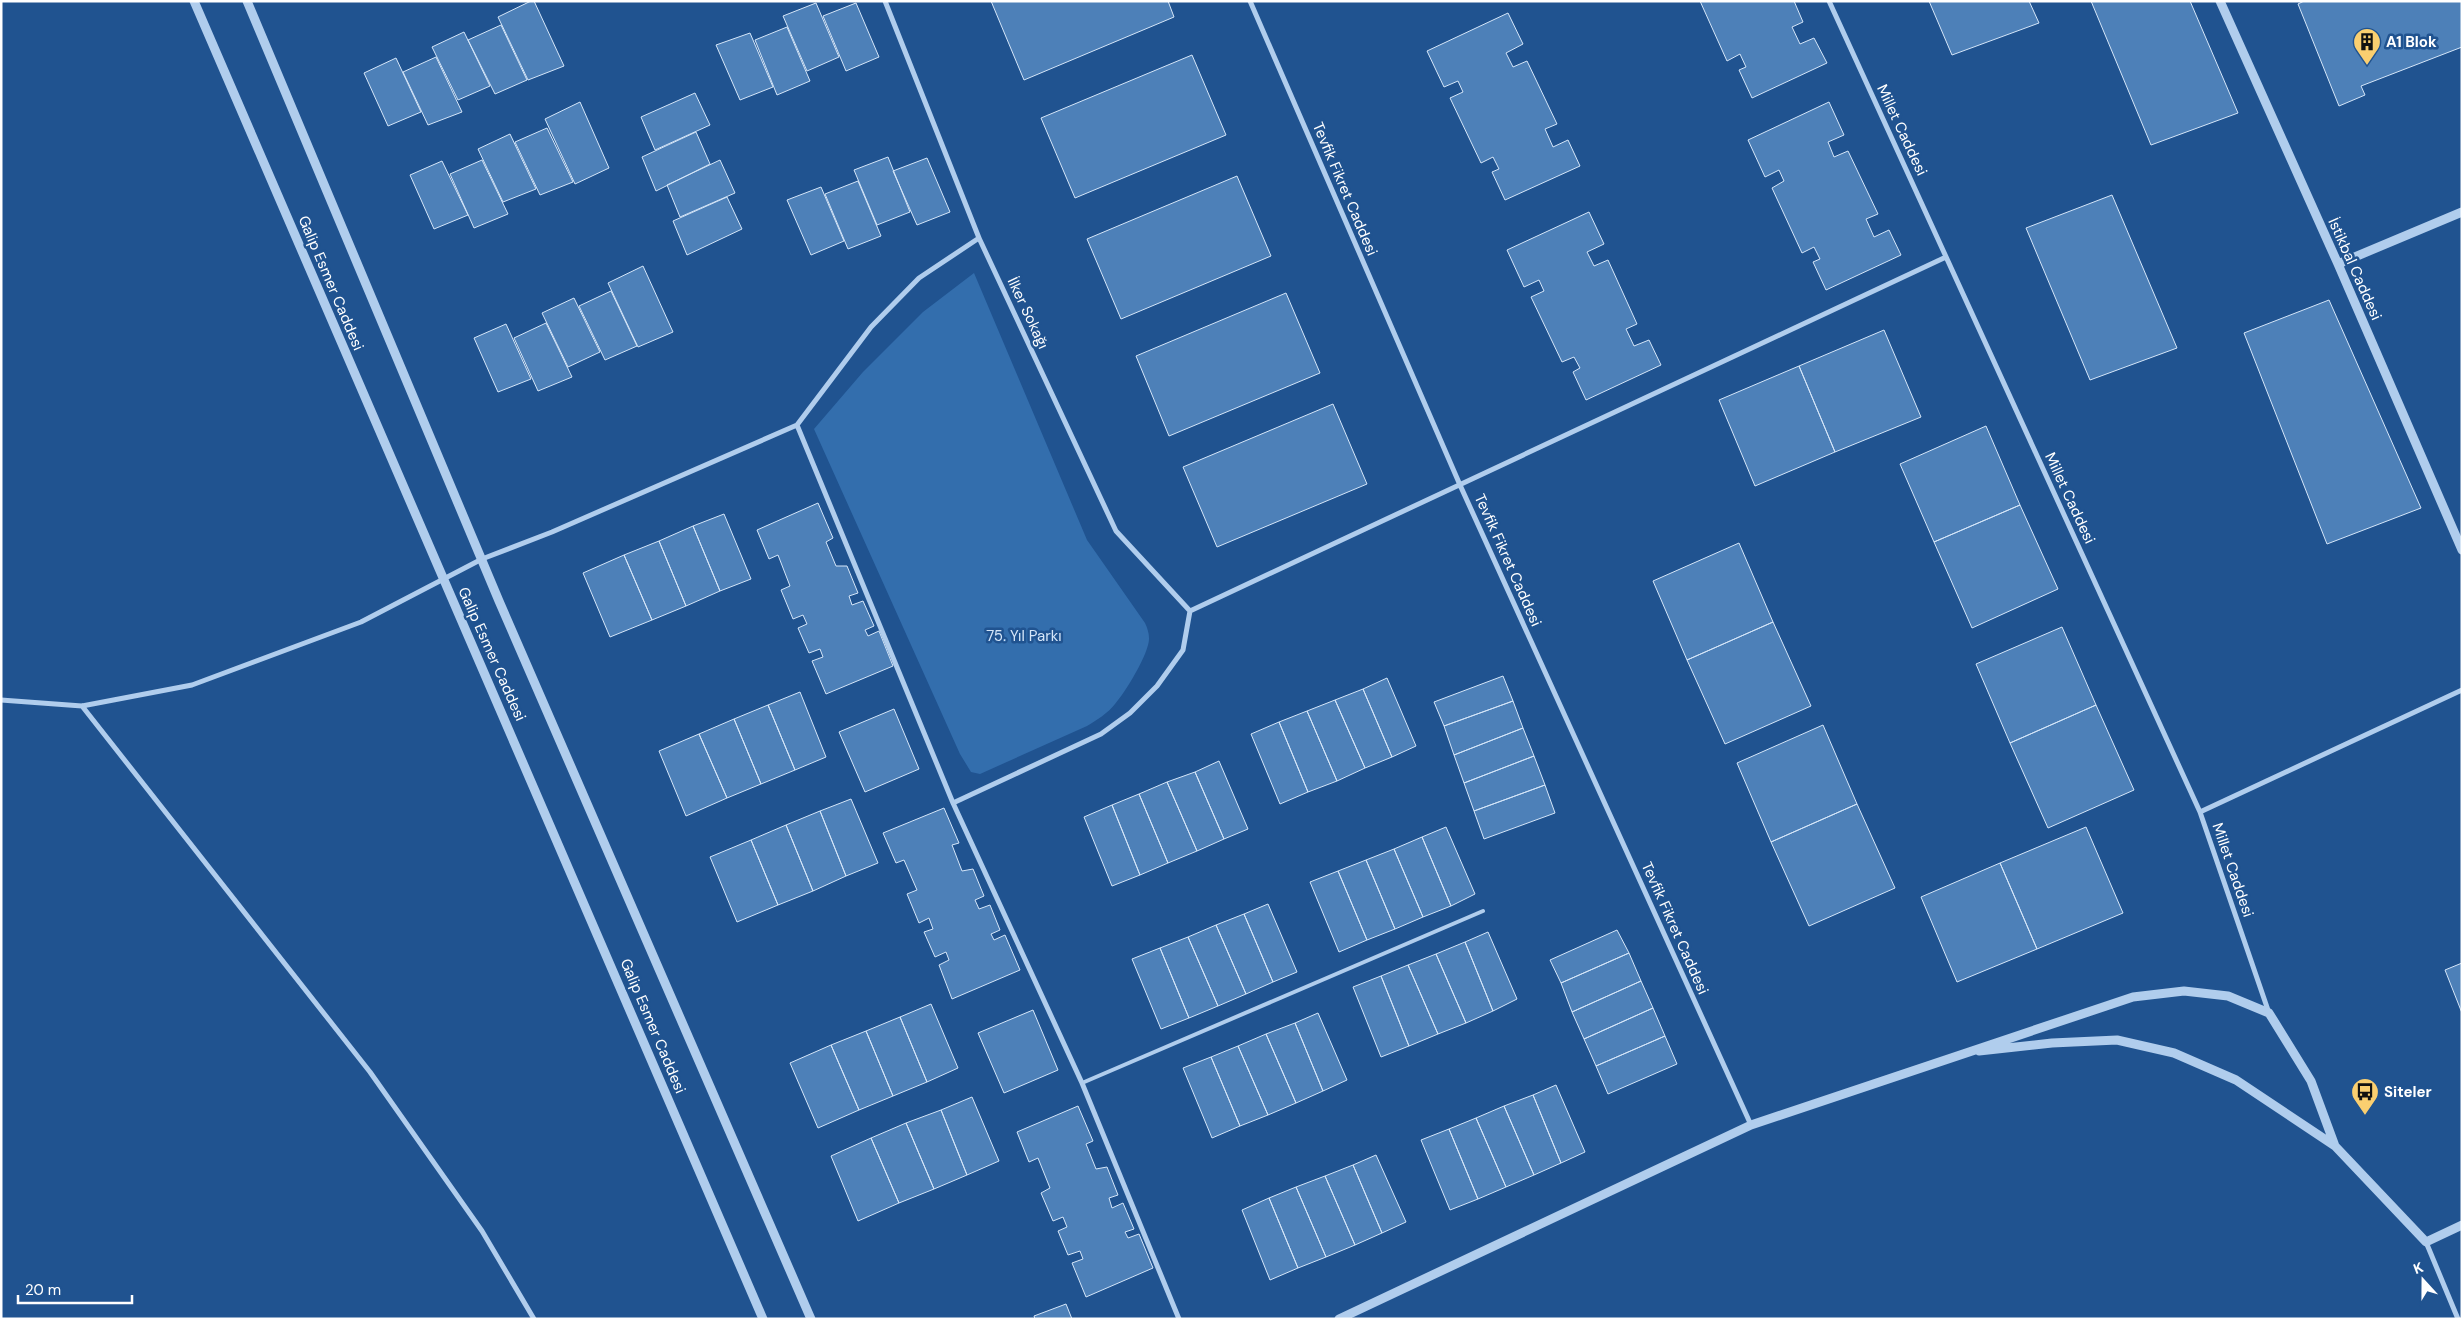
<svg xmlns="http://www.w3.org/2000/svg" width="2463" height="1320" viewBox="0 0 2463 1320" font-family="'DM Sans',sans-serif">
  <rect width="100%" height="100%" fill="#205390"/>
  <path fill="#336ead" d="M974 273 1087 540 1145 623C1147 627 1149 633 1149 638 1150 652 1125 693 1115 704 1108 713 1097 720 1087 726L980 774 971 772 960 754 814 429 863 372 923 312Z"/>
  <path fill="#4d80b8" stroke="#d5e6f9" d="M531 1H534L564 66 528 80 498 17Z
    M991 1H1168L1174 17 1024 80Z
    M1700 1H1794L1803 22 1792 27 1800 44 1814 38 1827 63 1752 98 1739 70 1746 67 1740 54 1727 61Z
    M1929 1H2029L2039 23 1952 55Z
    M2091 1H2190L2238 113 2151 145Z
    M2304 1H2462V47L2361 86 2365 95 2339 106 2298 4Z
    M816 3 839 57 807 71 783 16Z
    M856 3 879 57 846 71 823 16Z
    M1508 13 1523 44 1506 53 1513 67 1527 61 1557 124 1545 129 1553 147 1568 140 1580 166 1505 200 1492 172 1499 169 1493 157 1481 163 1450 98 1463 92 1458 81 1444 87 1427 51Z
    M501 25 527 80 495 94 468 40Z
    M787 27 810 81 777 95 755 40Z
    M464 32 490 86 458 100 432 47Z
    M750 33 773 87 740 100 716 45Z
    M1192 55 1226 135 1075 198 1041 118Z
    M436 57 462 112 428 125 403 72Z
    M396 58 421 112 388 126 364 73Z
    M695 93 710 125 655 150 641 117Z
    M580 102 609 168 575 184 545 119Z
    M1829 102 1844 135 1828 142 1834 157 1848 151 1878 214 1866 219 1874 237 1889 230 1901 255 1826 290 1813 262 1820 259 1814 247 1802 253 1772 188 1784 181 1779 170 1765 177 1748 140Z
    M547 128 573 182 540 195 515 142Z
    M696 132 710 164 656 191 642 157Z
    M510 134 536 189 503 202 478 149Z
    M888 157 910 212 877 225 854 170Z
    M927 158 950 212 917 225 893 171Z
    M482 160 508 214 474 228 450 174Z
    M720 160 735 193 680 217 667 185Z
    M442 161 468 215 434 229 410 175Z
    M1237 176 1271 256 1121 319 1087 239Z
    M858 181 881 236 848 249 825 194Z
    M821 187 844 241 811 255 787 200Z
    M2112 195 2177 348 2090 380 2026 228Z
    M727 197 742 229 687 255 673 221Z
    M1589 212 1604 244 1587 252 1594 266 1608 260 1637 324 1626 329 1634 346 1649 340 1661 365 1586 400 1573 372 1580 368 1574 357 1562 362 1531 297 1544 291 1539 280 1524 287 1507 250Z
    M643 266 673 332 638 347 608 283Z
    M611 291 637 346 605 360 579 306Z
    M1286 293 1320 373 1169 436 1136 356Z
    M574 298 600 352 568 367 542 313Z
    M2329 300 2421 508 2327 544 2244 333Z
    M546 323 572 377 538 391 514 338Z
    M506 324 531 379 498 392 474 338Z
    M1884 330 1921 417 1835 452 1799 366Z
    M1799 366 1835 452 1755 486 1719 400Z
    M1333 404 1367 484 1217 547 1183 467Z
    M1986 426 2020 505 1934 542 1900 464Z
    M818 503 833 538 826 542 836 566H847L858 593 849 596 852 605 863 601 874 626 865 630 868 636 879 631 893 666 826 694 812 661 823 657 820 649 809 653 798 628 807 624 803 615 793 619 781 590 790 586 778 555 769 559 757 530Z
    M2020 505 2058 589 1972 628 1934 542Z
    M724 514 751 579 720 591 693 526Z
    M693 526 720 591 686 606 659 541Z
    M659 541 686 606 652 620 624 555Z
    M1739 543 1773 622 1687 660 1653 581Z
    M624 555 652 620 610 637 583 573Z
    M1773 622 1811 706 1725 744 1687 660Z
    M2062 627 2096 705 2010 743 1976 664Z
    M1503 676 1513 701 1444 726 1434 702Z
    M1387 678 1416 746 1392 757 1363 689Z
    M1363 689 1392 757 1365 768 1335 700Z
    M800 692 826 757 795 770 768 705Z
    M1335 700 1365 768 1337 781 1307 711Z
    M1513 701 1523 728 1454 755 1444 726Z
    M768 705 795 770 761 784 734 719Z
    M2096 705 2134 790 2048 828 2010 743Z
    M894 709 919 769 865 792 839 732Z
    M1307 711 1337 781 1308 792 1279 722Z
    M734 719 761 784 727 798 699 734Z
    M1279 722 1308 792 1280 804 1251 734Z
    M1823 725 1857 804 1771 842 1737 763Z
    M1523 728 1534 756 1464 783 1454 755Z
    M699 734 727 798 686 816 659 751Z
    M1534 756 1545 785 1474 811 1464 783Z
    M1219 761 1248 829 1224 839 1195 772Z
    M1195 772 1224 839 1197 851 1167 782Z
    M1167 782 1197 851 1168 863 1139 794Z
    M1545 785 1555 813 1484 839 1474 811Z
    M1139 794 1168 863 1140 875 1112 805Z
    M851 799 878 863 846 876 820 811Z
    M1857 804 1895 888 1809 926 1771 842Z
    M1112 805 1140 875 1112 886 1084 817Z
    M944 808 959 843 952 845 962 871 973 869 984 896 975 900 979 909 990 905 1000 930 991 934 994 940 1005 935 1020 970 952 999 939 965 949 960 946 952 935 957 924 932 933 929 929 918 919 923 907 894 917 890 904 860 896 863 883 833Z
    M820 811 846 876 813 891 786 825Z
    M786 825 813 891 778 905 751 840Z
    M1446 827 1475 894 1451 906 1422 837Z
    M2086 827 2123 913 2037 949 2000 863Z
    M1422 837 1451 906 1423 917 1394 849Z
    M751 840 778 905 737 922 710 857Z
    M1394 849 1423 917 1395 929 1366 860Z
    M1366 860 1395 929 1367 940 1338 871Z
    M2000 863 2037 949 1957 982 1921 897Z
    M1338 871 1367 940 1339 952 1310 882Z
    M1268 904 1297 972 1273 982 1244 914Z
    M1244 914 1273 982 1246 994 1216 925Z
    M1216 925 1246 994 1218 1006 1188 937Z
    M1617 930 1629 953 1561 983 1550 960Z
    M1488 932 1517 999 1493 1011 1465 942Z
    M1188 937 1218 1006 1189 1018 1160 948Z
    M1465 942 1493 1011 1466 1023 1436 954Z
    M1160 948 1189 1018 1161 1029 1132 959Z
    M1629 953 1641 981 1572 1012 1561 983Z
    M1436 954 1466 1023 1438 1034 1408 965Z
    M2462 963V1013L2445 970Z
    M1408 965 1438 1034 1409 1046 1381 976Z
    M1381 976 1409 1046 1381 1057 1353 987Z
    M1641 981 1653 1008 1584 1039 1572 1012Z
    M931 1004 958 1068 927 1082 900 1017Z
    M1653 1008 1665 1036 1596 1066 1584 1039Z
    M1033 1010 1058 1070 1004 1093 978 1033Z
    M1318 1013 1347 1080 1323 1091 1295 1023Z
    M900 1017 927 1082 893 1096 866 1031Z
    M1295 1023 1323 1091 1296 1103 1266 1034Z
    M866 1031 893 1096 859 1110 831 1045Z
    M1266 1034 1296 1103 1268 1115 1238 1046Z
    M1665 1036 1677 1064 1608 1094 1596 1066Z
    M831 1045 859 1110 818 1128 790 1063Z
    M1238 1046 1268 1115 1240 1126 1211 1057Z
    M1211 1057 1240 1126 1212 1138 1183 1068Z
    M1556 1085 1585 1152 1561 1163 1533 1095Z
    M1533 1095 1561 1163 1534 1175 1504 1106Z
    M972 1097 999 1161 967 1175 941 1110Z
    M1078 1106 1093 1141 1086 1144 1096 1169 1107 1167 1118 1195 1109 1198 1112 1208 1123 1203 1134 1229 1125 1232 1128 1238 1139 1234 1153 1268 1086 1297 1072 1263 1083 1259 1080 1251 1068 1255 1058 1231 1067 1227 1063 1217 1053 1221 1041 1193 1050 1188 1038 1158 1029 1162 1017 1132Z
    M1504 1106 1534 1175 1506 1187 1476 1118Z
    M941 1110 967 1175 934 1189 906 1123Z
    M1476 1118 1506 1187 1478 1199 1449 1129Z
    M906 1123 934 1189 899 1203 871 1138Z
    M1449 1129 1478 1199 1450 1210 1421 1140Z
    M871 1138 899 1203 858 1221 831 1156Z
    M1376 1155 1406 1222 1382 1233 1353 1165Z
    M1353 1165 1382 1233 1355 1245 1325 1176Z
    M1325 1176 1355 1245 1326 1257 1296 1187Z
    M1296 1187 1326 1257 1298 1268 1269 1198Z
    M1269 1198 1298 1268 1270 1280 1242 1210Z
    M1066 1304 1072 1319H1035L1034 1316Z"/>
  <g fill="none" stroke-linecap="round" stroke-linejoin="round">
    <path stroke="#b0cded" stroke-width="4" d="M1082 1083 1483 911"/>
    <path stroke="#b0cded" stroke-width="5" d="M885 1 979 238 1116 531 1190 611
      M1250 1 1460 485 1751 1125
      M1829 1 2200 812 2269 1013
      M797 425 871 327 919 278 979 238
      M1 700 82 706 192 685 361 622 482 559 552 532 797 425 953 803 1082 1083 1179 1319
      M82 706 370 1072 482 1231 534 1319
      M953 803 1101 734 1130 713 1157 686 1183 650 1190 611 1946 257
      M2200 812 2462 690
      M2426 1242 2458 1319"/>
    <path stroke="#b0cded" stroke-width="9" d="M194 1 763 1319
      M247 1 499 601 811 1319
      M2220 1 2338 264 2462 550
      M2338 264 2462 212
      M1979 1051 2052 1043 2117 1040 2174 1053 2236 1080 2335 1146 2426 1242 2462 1225
      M1339 1319 1751 1125 2133 997 2184 991 2228 996 2269 1013 2311 1081 2335 1146"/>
  </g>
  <defs>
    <symbol id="building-pin" viewBox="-11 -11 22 30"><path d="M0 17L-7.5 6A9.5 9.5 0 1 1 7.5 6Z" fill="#facf70" stroke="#205390"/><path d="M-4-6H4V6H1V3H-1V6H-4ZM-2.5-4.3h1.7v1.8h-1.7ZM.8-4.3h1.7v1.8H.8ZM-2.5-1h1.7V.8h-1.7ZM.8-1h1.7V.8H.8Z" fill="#111"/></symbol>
    <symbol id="bus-pin" viewBox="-11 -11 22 30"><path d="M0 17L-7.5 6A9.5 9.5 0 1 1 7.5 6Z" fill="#facf70" stroke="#205390"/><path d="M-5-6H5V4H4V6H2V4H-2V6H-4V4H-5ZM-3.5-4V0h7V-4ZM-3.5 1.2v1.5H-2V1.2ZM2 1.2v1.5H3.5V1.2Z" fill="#111"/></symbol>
  </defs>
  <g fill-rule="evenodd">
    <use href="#building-pin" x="2351" y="26" width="32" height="43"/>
    <use href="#bus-pin" x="2349" y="1076" width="32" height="43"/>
  </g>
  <g text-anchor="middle" stroke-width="5" stroke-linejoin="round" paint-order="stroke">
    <g font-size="15" font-weight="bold" fill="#fff" stroke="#205390" text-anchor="start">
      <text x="2386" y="47">A1 Blok</text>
      <text x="2384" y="1097">Siteler</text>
    </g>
    <g font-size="15" fill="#fff" stroke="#205390">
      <text transform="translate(1902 130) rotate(65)" y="5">Millet Caddesi</text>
      <text transform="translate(1345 189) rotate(67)" y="5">Tevfik Fikret Caddesi</text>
      <text transform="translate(2355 269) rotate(66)" y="5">İstikbal Caddesi</text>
      <text transform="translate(331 283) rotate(67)" y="5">Galip Esmer Caddesi</text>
      <text transform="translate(1028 313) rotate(65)" y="5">İlker Sokağı</text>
      <text transform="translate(2070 498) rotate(65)" y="5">Millet Caddesi</text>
      <text transform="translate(1508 560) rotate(66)" y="5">Tevfik Fikret Caddesi</text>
      <text transform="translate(492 654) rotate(66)" y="5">Galip Esmer Caddesi</text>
      <text transform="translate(2233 870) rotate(71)" y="5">Millet Caddesi</text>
      <text transform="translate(1675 928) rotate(66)" y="5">Tevfik Fikret Caddesi</text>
      <text transform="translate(653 1026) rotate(67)" y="5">Galip Esmer Caddesi</text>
    </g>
    <g font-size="15" fill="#d5e6f9" stroke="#205390">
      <text x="1024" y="641">75. Yıl Parkı</text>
    </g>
  </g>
  <rect width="2463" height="1320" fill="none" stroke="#ffffff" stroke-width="5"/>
  <g transform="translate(2423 1280) rotate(339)" stroke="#205390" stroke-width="4" paint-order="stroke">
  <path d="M0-4L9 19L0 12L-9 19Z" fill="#ffffff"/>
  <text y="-8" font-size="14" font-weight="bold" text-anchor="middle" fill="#ffffff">K</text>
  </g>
  <path d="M18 1295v8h114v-8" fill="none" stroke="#ffffff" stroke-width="2.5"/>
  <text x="25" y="1295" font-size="15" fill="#ffffff" stroke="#205390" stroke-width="4" paint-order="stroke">20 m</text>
</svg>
